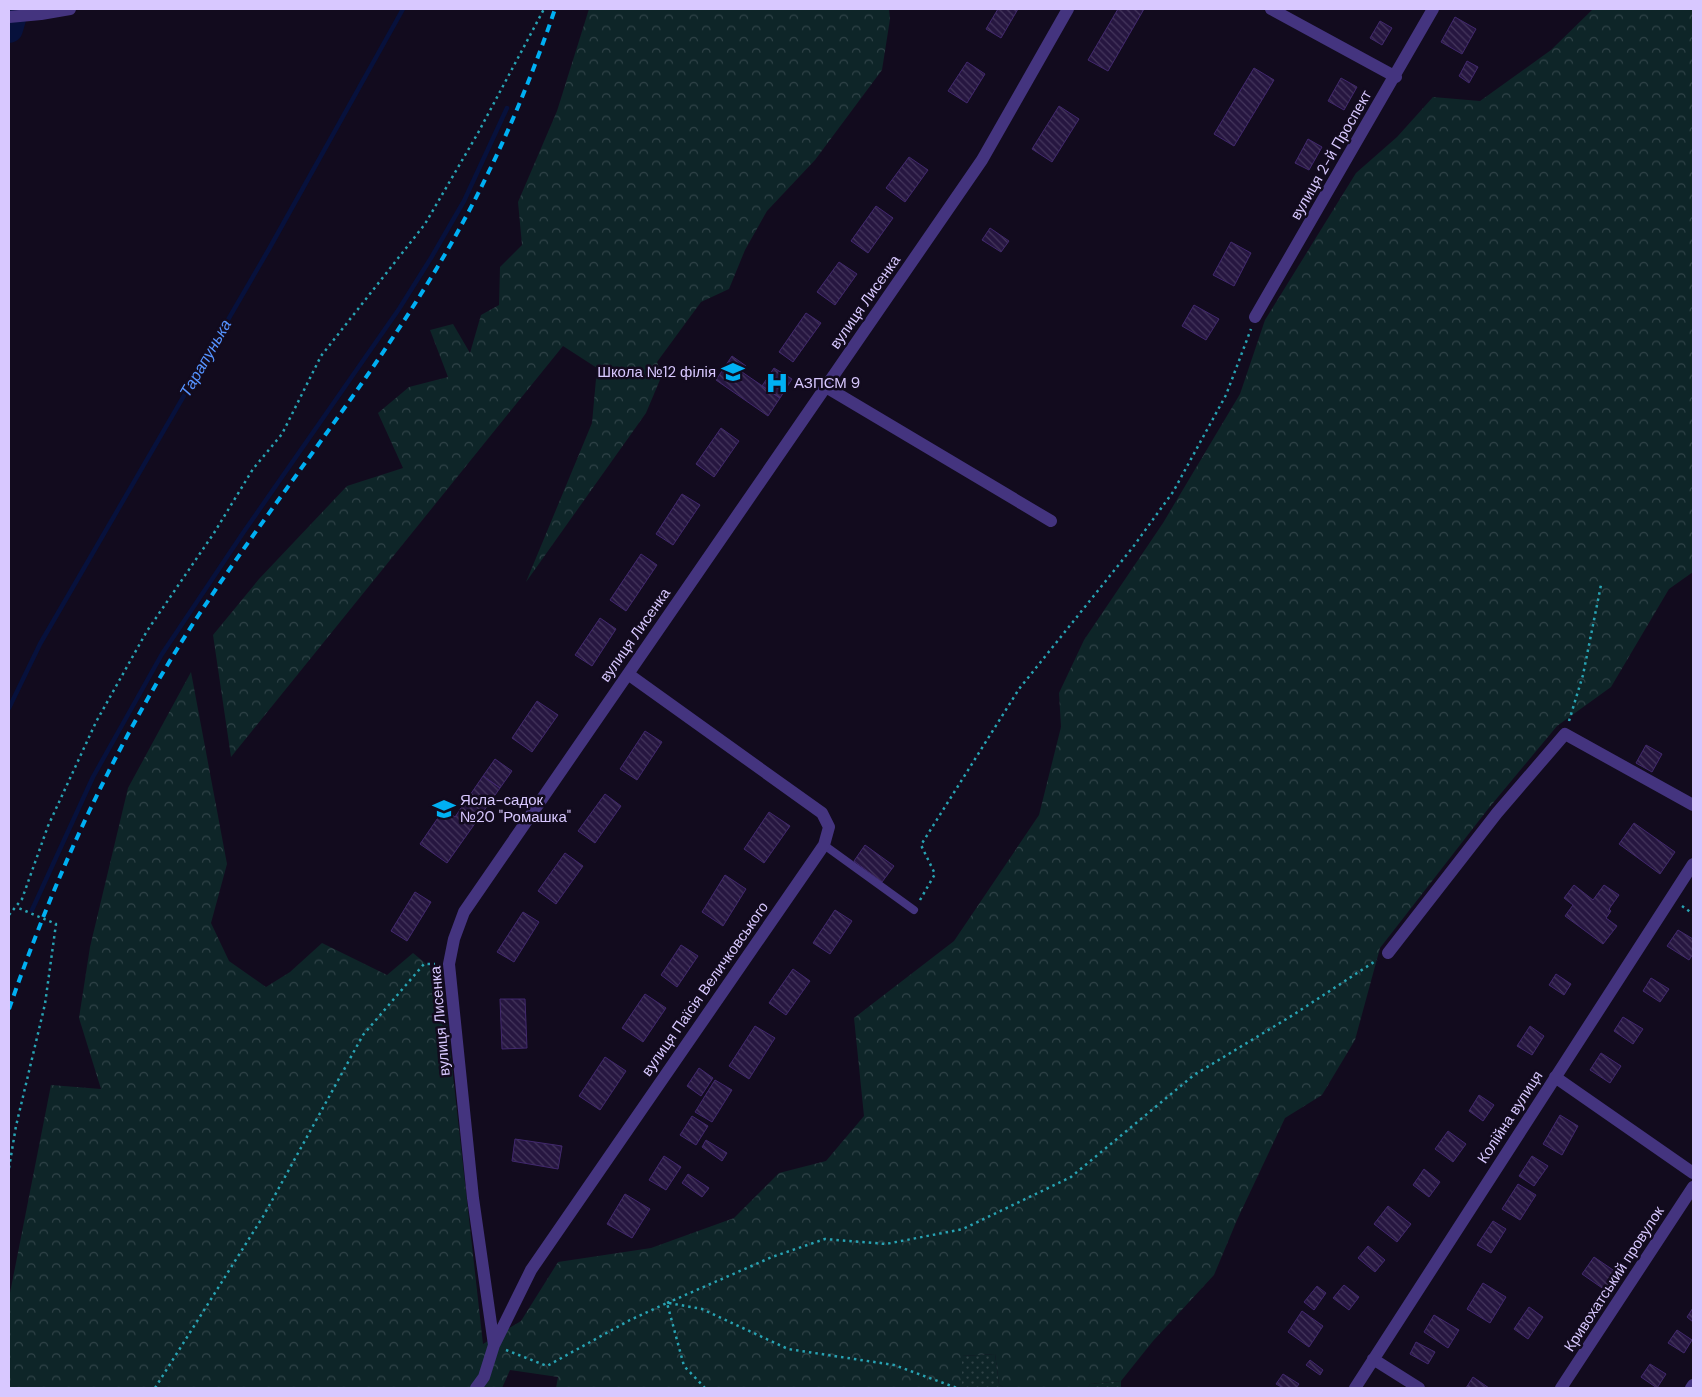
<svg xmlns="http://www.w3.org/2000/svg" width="1702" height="1397" viewBox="0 0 1702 1397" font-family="'DM Sans',sans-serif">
  <defs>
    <pattern id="grass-dots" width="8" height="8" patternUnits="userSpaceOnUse" patternTransform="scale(1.25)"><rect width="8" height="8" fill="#0e2528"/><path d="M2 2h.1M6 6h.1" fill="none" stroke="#304348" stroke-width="1.8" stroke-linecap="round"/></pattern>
    <pattern id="forest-crowns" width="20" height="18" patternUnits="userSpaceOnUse" patternTransform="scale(1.25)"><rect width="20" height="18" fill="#0e2528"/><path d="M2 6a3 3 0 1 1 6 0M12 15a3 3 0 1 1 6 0" fill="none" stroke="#304348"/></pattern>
    <pattern id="building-back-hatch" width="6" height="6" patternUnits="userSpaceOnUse" patternTransform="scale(1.25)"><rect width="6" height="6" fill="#261640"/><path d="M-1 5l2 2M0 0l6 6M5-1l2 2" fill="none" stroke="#45365d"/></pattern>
  </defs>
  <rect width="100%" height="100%" fill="#120b1e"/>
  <path fill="url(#grass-dots)" d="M995 1354 999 1384 1004 1388H962V1356Z
    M1121 1381V1388H1088L1090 1384Z"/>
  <path fill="url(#forest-crowns)" d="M589 9H889L890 19 882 70 815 160 767 211 745 250 729 289 701 302 657 362 662 375 646 413 526 582 592 423 597 368 563 346 231 757 213 635 259 579 347 486 403 468 378 413 409 387 448 377 430 330 453 324 470 353 481 315 499 305 500 267 522 245 518 202 557 111Z
    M1593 9H1693V572L1669 589 1611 687 1557 726 1488 809 1380 948 1355 1040 1322 1095 1285 1118 1237 1220 1214 1275 1153 1341 1121 1381 1090 1384 1088 1388H1004L999 1384 995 1354 962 1356V1388H556L558 1377 510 1370 502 1388H9V1298L51 1085 101 1089 79 1018 90 947 128 788 191 672 227 864 211 923 229 961 266 987 290 972 322 943 387 975 413 953 442 977 483 1344 521 1321 558 1262 651 1248 734 1218 779 1173 826 1161 864 1116 854 1018 954 941 1039 815 1061 727 1059 693 1084 640 1163 523 1240 394 1265 320 1356 173 1397 137 1433 97 1480 101 1551 50Z"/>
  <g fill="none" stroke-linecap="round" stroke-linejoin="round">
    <path stroke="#07113c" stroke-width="4.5" d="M9 708 40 644 269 249 403 9
      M32 910 93 777 162 654 243 533 399 309 431 258 464 201 507 108"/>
    <path stroke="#07113c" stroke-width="28" d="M9 29 15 9"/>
  </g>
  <path fill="url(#building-back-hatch)" stroke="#41286d" d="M998 9H1018L1001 38 986 29Z
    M1118 9H1144L1108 71 1088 60Z
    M1455 17 1476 29 1462 54 1441 42Z
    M1380 21 1392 28 1382 45 1370 38Z
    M1467 61 1478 67 1469 83 1459 76Z
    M967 62 985 74 967 103 948 91Z
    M1254 68 1274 80 1234 146 1214 134Z
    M1341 78 1357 87 1344 110 1328 101Z
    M1059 106 1079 119 1052 162 1032 149Z
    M1308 139 1322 147 1309 170 1295 163Z
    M909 157 928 170 905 202 886 188Z
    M876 206 893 218 868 253 851 241Z
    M990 228 1009 241 1001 252 982 240Z
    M1231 242 1251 253 1234 286 1213 275Z
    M839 262 857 274 835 305 817 292Z
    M1194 305 1219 319 1206 340 1182 326Z
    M806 313 821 323 793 362 779 352Z
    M732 356 746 366 742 372 780 398 768 416 716 380Z
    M774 368 792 379 780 398 762 386Z
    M721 428 739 441 714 477 696 464Z
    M682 494 700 505 673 545 656 534Z
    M641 554 657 565 626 611 610 600Z
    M600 618 616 629 592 666 575 655Z
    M537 701 558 715 532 752 512 738Z
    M645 731 662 742 637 780 620 769Z
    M1646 745 1662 754 1652 772 1636 763Z
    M495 759 512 771 500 788 483 776Z
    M483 776 500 788 447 863 420 844 444 809 455 817Z
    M605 794 621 806 595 843 578 831Z
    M769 812 790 826 764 863 744 849Z
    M1634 823 1675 852 1660 874 1619 844Z
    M865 845 894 866 882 882 854 861Z
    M565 853 583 866 556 904 538 891Z
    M725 875 746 889 723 926 702 912Z
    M1574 885 1593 900 1604 885 1619 895 1609 909 1611 911 1606 918 1617 926 1603 944 1565 916 1573 905 1564 898Z
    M415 892 431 902 407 941 391 931Z
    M835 910 852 921 830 954 813 943Z
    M523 912 539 922 514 962 497 952Z
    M1678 930 1693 939V954L1689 960 1667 946Z
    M681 945 698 956 677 987 661 975Z
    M793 969 810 981 786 1015 769 1003Z
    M1556 974 1571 984 1564 995 1549 985Z
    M1651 978 1669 989 1660 1002 1643 991Z
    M645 994 666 1008 643 1042 622 1028Z
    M500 999H525L527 1048 502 1049Z
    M1623 1017 1643 1029 1633 1044 1614 1031Z
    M755 1026 775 1038 749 1079 729 1066Z
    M1530 1026 1544 1036 1532 1055 1517 1046Z
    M1601 1053 1621 1066 1610 1083 1590 1070Z
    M605 1057 626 1071 600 1110 579 1096Z
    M699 1068 713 1078 701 1096 687 1086Z
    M715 1080 732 1090 712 1122 695 1112Z
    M1479 1095 1494 1105 1483 1121 1469 1111Z
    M1560 1115 1578 1126 1562 1155 1543 1144Z
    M692 1116 708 1126 696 1145 680 1135Z
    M1448 1131 1466 1144 1453 1162 1435 1149Z
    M515 1139 562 1146 558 1169 512 1161Z
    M706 1140 727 1153 722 1161 702 1147Z
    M664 1156 681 1167 666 1190 649 1180Z
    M1532 1156 1548 1166 1534 1186 1519 1176Z
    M1424 1169 1440 1182 1429 1197 1413 1185Z
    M688 1174 709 1188 702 1197 682 1183Z
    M1518 1184 1536 1195 1520 1220 1502 1209Z
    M625 1194 650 1209 632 1238 607 1224Z
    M1388 1206 1411 1224 1397 1242 1374 1224Z
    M1493 1221 1506 1229 1491 1253 1477 1245Z
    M1368 1246 1385 1260 1375 1272 1358 1258Z
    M1594 1257 1616 1272 1605 1290 1582 1274Z
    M1483 1283 1506 1297 1490 1323 1467 1309Z
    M1344 1285 1359 1297 1349 1310 1333 1298Z
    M1317 1286 1326 1293 1314 1310 1304 1302Z
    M1529 1307 1543 1317 1528 1339 1514 1329Z
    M1693 1308V1322L1687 1317Z
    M1302 1311 1323 1326 1309 1347 1288 1332Z
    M1434 1315 1459 1330 1448 1348 1424 1332Z
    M1677 1330 1692 1340 1684 1353 1668 1343Z
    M1416 1342 1435 1352 1428 1364 1410 1354Z
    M1310 1360 1323 1370 1320 1375 1306 1365Z
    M1650 1364 1666 1374 1657 1388 1641 1377Z
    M1283 1374 1299 1384 1296 1388H1283L1276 1384Z
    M1473 1377 1489 1388H1466Z"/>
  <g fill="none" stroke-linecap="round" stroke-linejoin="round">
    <path stroke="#28a3b3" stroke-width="2.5" stroke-dasharray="2.5 4" stroke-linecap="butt" d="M1569 721 1583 675 1601 585
      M920 900 935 874 921 845 1019 689 1133 547 1173 492 1226 395 1251 329
      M1682 906 1693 914
      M9 915 22 899 48 826 96 722 147 631 214 533 253 469 282 434 321 356 425 224 478 133 544 9
      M9 1168 16 1126 45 1004 56 924 16 907
      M667 1303 772 1257 825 1239 886 1244 963 1229 1071 1177 1194 1075 1293 1015 1377 960
      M669 1303 702 1309 788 1349 894 1365 957 1388
      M506 1350 547 1366 630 1320 667 1303 684 1366 705 1388
      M155 1388 264 1215 363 1035 424 964H435"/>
    <path stroke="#44347f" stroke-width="8" d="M824 845 914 910"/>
    <path stroke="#44347f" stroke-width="12" d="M1271 9 1396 77
      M9 17 41 14 70 9
      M1255 317 1433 9
      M826 387 1051 521
      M1388 953 1497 813 1565 734 1693 805
      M1555 1077 1693 1173
      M494 1345 473 1198 449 964 454 939 464 912 982 160 1068 9
      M1373 1359 1419 1388
      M476 1388 484 1377 494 1345 531 1270 824 845 829 827 822 813 628 674
      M1355 1388 1693 864
      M1561 1388 1693 1187
      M1691 1388 1693 1385"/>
    <path stroke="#00b0f3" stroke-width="4" stroke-dasharray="8 6" stroke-linecap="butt" d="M9 1009C58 868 117 741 198 616 282 488 381 369 456 235 496 163 529 86 555 9"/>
  </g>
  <defs>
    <symbol id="school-bare" viewBox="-9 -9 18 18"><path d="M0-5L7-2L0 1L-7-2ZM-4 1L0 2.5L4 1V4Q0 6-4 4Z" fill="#00b0f3" stroke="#120b1e" stroke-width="2.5" paint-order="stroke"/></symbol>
    <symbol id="hospital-bare" viewBox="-9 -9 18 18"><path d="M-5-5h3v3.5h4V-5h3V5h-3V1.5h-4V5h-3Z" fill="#00b0f3" stroke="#120b1e" stroke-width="2.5" paint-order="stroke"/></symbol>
  </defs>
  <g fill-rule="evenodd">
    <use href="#school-bare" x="717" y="356" width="32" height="32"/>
    <use href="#hospital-bare" x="761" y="367" width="32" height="32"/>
    <use href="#school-bare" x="428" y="793" width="32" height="32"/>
  </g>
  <g text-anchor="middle" stroke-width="5" stroke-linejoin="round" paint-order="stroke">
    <g font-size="15" fill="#d8c8ff" stroke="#120b1e">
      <text transform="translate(1331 155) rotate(-60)" y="5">вулиця 2-й Проспект</text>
      <text transform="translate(865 302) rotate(-55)" y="5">вулиця Лисенка</text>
      <text transform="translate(635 635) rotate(-55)" y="5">вулиця Лисенка</text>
      <text transform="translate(705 989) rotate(-55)" y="5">вулиця Паїсія Величковського</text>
      <text transform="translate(440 1021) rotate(-95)" y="5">вулиця Лисенка</text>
      <text transform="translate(1510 1117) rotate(-57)" y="5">Колійна вулиця</text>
      <text transform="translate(1614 1279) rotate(-57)" y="5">Кривохатський провулок</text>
    </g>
    <g font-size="15" fill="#d8c8ff" stroke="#120b1e" text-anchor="start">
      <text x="716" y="377" text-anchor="end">Школа №12 філія</text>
      <text x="794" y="388">АЗПСМ 9</text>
      <text x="460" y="805">Ясла-садок<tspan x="460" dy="17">№20 "Ромашка"</tspan></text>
    </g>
    <g font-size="16" font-style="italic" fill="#5693ff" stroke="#120b1e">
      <text transform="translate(205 358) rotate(-60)" y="6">Тарапунька</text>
    </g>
  </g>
  <rect width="1702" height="1397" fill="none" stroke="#d8c8ff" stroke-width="20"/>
</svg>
